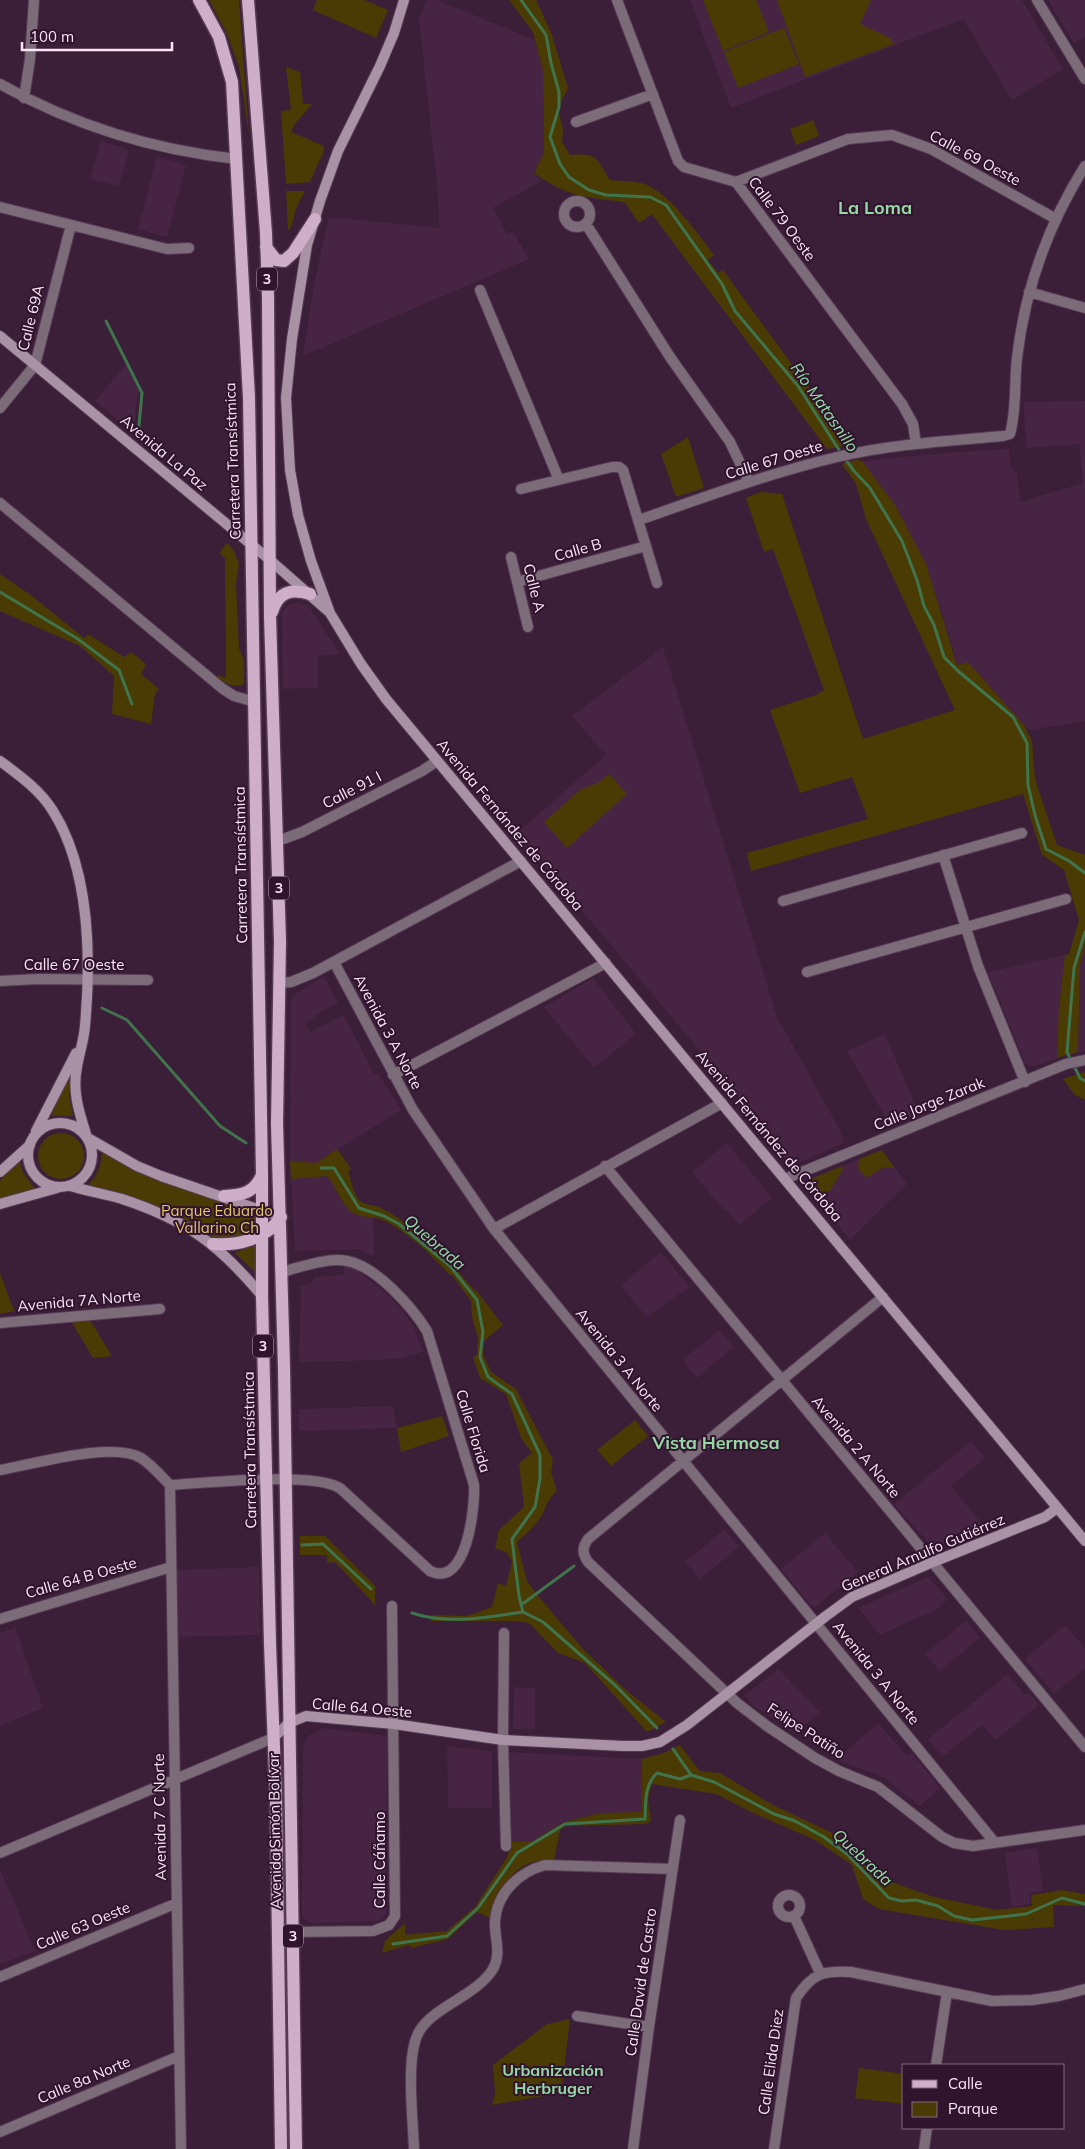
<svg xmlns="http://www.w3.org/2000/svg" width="1085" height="2149" viewBox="0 0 1085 2149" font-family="Mulish,sans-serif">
  <rect width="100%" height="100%" fill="#3b1e38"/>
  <path fill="#472443" d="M437 0 535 40 543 71 544 153 534 173 540 182 493 208 507 234 513 232 529 259 303 356 314 284 329 217 439 228 438 195 419 19 426 1Z
    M690 0H1022L1063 69 1012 100 963 19 731 108Z
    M1048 0H1085V36L1074 43Z
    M101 141 129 150 119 186 90 179Z
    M157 157 186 165 167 237 138 229Z
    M126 365 138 390 133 433 95 401Z
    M1085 401V721L1030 730 1024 725 968 662 958 665 926 564 895 505 862 461 955 452 1009 449 1011 467 1017 473 1021 502 1083 483 1079 444 1027 448 1023 402Z
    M297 602 309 606 340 654 318 656V688L283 689 282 612 287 606Z
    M663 647 777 1017 840 1130 844 1143 791 1166 781 1153 774 1139 517 833 606 755 572 716Z
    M1085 945V1051L1078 1052 1080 965Z
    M1065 955 1059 1007 1057 1058 1034 1066H1029L1025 1063 988 972Z
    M324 976 338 1003 314 1016 315 1018 305 1023 310 1032 344 1015 374 1074 378 1073 401 1110 316 1163 334 1184 339 1198 354 1214 373 1217 374 1256 358 1249 295 1251 290 1161 291 999 294 995Z
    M593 978 636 1034 594 1068 544 1007Z
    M885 1034 919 1114 890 1125 847 1051Z
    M727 1143 772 1198 739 1225 726 1209 724 1210 692 1172Z
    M882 1150 907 1184 850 1240 809 1189 811 1179Z
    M661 1252 690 1287 646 1317 621 1285Z
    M344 1266H352L390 1297 401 1309 413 1325 423 1352 401 1358 381 1360 299 1362 301 1285H310L315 1277 344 1275Z
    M720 1330 734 1347 697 1378 682 1360Z
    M393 1406 397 1428 299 1431V1409Z
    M971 1441 985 1458 951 1486 983 1525V1528L933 1548 894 1504Z
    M725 1529 739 1547 700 1579 685 1562Z
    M825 1533 858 1572 815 1607 809 1603 781 1569Z
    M259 1567 260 1635 178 1637 176 1570Z
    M928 1577 948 1599 937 1609 880 1635 858 1608Z
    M966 1621 980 1638 940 1671 925 1654Z
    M1065 1625 1085 1648V1668L1054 1694 1025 1659Z
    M15 1627 43 1708 0 1726V1633Z
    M779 1669 820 1712 795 1733 751 1704 745 1695Z
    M1008 1674 1025 1695 1029 1693 1039 1705 996 1740 982 1725 942 1757 928 1739Z
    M514 1687 535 1688V1729H513Z
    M878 1723 907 1756 911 1752 940 1788 920 1806 883 1777 841 1761 839 1757Z
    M322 1728 387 1736 386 1913 379 1921 309 1923 302 1916 303 1748 308 1736Z
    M447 1746 490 1751 492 1754V1808H448Z
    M509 1752 642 1759V1813H600L564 1822 533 1841 512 1842Z
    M1037 1848 1043 1891 1029 1893 1030 1904 1012 1907 1005 1853Z
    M0 1869 35 1951 0 1964Z"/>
  <path fill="#4a3b05" d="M209 0H239L249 136 239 67 227 34Z
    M317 0H364L388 10 376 38 313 10Z
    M509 0H536L551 32 568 88 562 100 559 112 563 131 562 142 570 155C599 153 595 157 610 180 620 181 631 181 641 183 667 189 698 234 714 255L708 260 718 273 723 270 801 377 835 419 833 422 851 445 827 449 652 214 639 223 624 202C584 197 568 197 534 173L544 153 543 71 533 32Z
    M703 0H756L769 32 723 51Z
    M777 0H871L860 24 890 38 894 44 805 77Z
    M784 28 799 64 738 88 724 52Z
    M286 67 300 72 303 104H312L294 125 291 132 324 146 323 153 310 182 286 184 281 111 291 110Z
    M813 120 819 136 796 145 790 129Z
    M286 191H305L297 206 290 230 288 229Z
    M688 437 704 488 676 497 661 454Z
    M857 460 862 461 895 505 926 564 957 665 968 662 1024 725 1032 741 1035 779 1057 845 1085 855V945L1080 965 1078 1052 1057 1058 1059 1007 1065 955 1069 954 1079 920 1064 870 1042 855 1023 794 751 871 747 853 868 819 852 777 800 793 770 710 816 695 824 690 773 549 764 552 746 498 761 492 782 494 863 739 955 710 866 519 856 484 843 466V463Z
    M227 543 233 549 239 564 236 583 239 649 244 660V684C234 688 226 684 217 677L218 675 226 678 225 558 219 553Z
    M0 574 32 596 84 638 88 634 124 657 131 652 146 664 141 674 159 689 155 694 151 724 112 714 114 676 80 646 0 611Z
    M609 774 627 794 567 848 544 822 580 790 599 782Z
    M1085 1072V1100L1074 1094 1063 1079Z
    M70 1077 69 1096 73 1116H53L51 1112Z
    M38 1156a23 23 0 1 1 46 0a23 23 0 1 1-46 0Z
    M337 1149 351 1169 348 1171C351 1180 353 1193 360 1201 365 1205 373 1205 379 1207 392 1213 406 1222 414 1233L416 1232 437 1247 474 1290 475 1289 503 1325 484 1341 483 1354 491 1372 516 1389 553 1460 551 1472 557 1491C545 1501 547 1510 538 1521 532 1529 524 1535 517 1542L527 1581 534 1591 583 1649 626 1690 666 1722 647 1732 585 1663 558 1653 529 1623 514 1621H431V1615L467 1616 492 1607 498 1583 506 1586 512 1562 507 1553 495 1548 499 1530 524 1507 519 1463 532 1453 521 1438 506 1394 480 1378 473 1357 477 1355 478 1338 472 1317 471 1301 452 1275 451 1276C430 1254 410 1233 383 1220 374 1216 360 1218 353 1213 340 1204 337 1187 327 1176L291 1179 290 1161 316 1163Z
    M882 1150 895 1168 884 1167 866 1178 858 1168 859 1159Z
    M105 1152 139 1173 251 1212 257 1219V1232L243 1239 211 1238 178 1218 89 1188V1184C98 1175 101 1165 102 1153Z
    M17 1161 20 1162 23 1173 34 1187 33 1190 0 1199V1181Z
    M842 1166 843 1169 830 1191 814 1195 809 1189 811 1179Z
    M254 1244 256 1245 257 1272 256 1273 235 1253Z
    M0 1273 14 1311 0 1314Z
    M90 1320 112 1356 93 1358 71 1321Z
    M442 1416 449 1436 401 1452 397 1428Z
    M635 1420 648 1436 611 1466 597 1450Z
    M300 1536H325L375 1586V1605L335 1562 327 1563V1555H300Z
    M680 1745 700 1771 720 1773 773 1805 839 1836 861 1862 883 1879 934 1897 997 1910 1032 1906 1031 1895 1062 1890 1085 1894V1906L1053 1905 1054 1927 1004 1930 879 1909 863 1899 852 1865 815 1840 751 1812 716 1794 652 1784 648 1800 651 1821 646 1824 565 1826 560 1830 554 1861C547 1861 539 1860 533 1862 508 1870 497 1895 490 1918L477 1912 448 1939 411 1948 409 1945 382 1953 385 1941 405 1923V1935L446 1931 449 1929 475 1907 507 1857 512 1842 533 1841 564 1822 600 1813 642 1812V1759L664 1753Z
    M570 2019 561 2093 492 2105 495 2093 493 2065 547 2024Z
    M859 2068 904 2074V2104L855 2098Z"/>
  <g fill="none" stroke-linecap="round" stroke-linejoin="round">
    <path stroke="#3f744d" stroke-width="3" d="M521 0 546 35 551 63 559 92V107L550 137 560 164 569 177 589 190 606 195 650 197 666 205 722 284 735 311 798 386 841 453
      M106 321 142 393 138 436
      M845 459 854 471 870 488 902 541 917 580 924 606 934 625 944 657 958 671 1013 717 1027 743 1028 785 1035 815 1046 849 1069 861 1085 873
      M0 592 78 639 119 670 132 704
      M1085 932 1074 968 1067 1052 1080 1078 1085 1081
      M102 1008 127 1020 220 1126 246 1143
      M321 1168H334L359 1208 384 1216 399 1224 450 1266 477 1300 483 1332 480 1357 488 1377 512 1394 540 1455V1479L535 1507 512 1539 519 1596 523 1612 543 1622 616 1686 657 1728
      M302 1545 323 1544 371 1589
      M521 1605 574 1566
      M412 1613C447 1625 488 1617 523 1612
      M673 1749 691 1775 714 1782 774 1814 795 1821 824 1837 847 1854 889 1898 902 1901 916 1900 938 1906 954 1916 972 1920 1026 1914 1062 1898 1085 1904
      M393 1944 447 1936 478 1908 517 1853 565 1824 645 1819C646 1802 644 1785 657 1773L680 1779 691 1775"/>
    <defs>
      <path id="street" d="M617 0 678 161 684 167 736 182 902 404 913 424 916 444
        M1037 0 1085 79
        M0 84C73 125 154 150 237 159
        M24 98 30 59 34 0
        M576 122 653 94
        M736 182 848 139 892 135 931 149 1056 219
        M564 214a13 13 0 1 1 26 0a13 13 0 1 1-26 0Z
        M0 207 167 249 189 248
        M586 224 670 357 730 442 749 482
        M480 290 559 480
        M1029 292 1085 308
        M0 408 35 365 71 225
        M521 489 612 467H619L623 470 657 583
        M0 503 223 689 234 696 255 702
        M639 520C705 497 770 473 837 457 892 444 948 441 1003 436L1010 434C1017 409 1014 383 1017 358 1025 289 1048 225 1085 166
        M511 557 528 627
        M517 582 646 546
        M278 841 302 832 422 771 437 761
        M943 855 978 966 1025 1082
        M783 901 1022 833
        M334 962 413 1110 494 1229 995 1843
        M807 972 1066 899
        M0 981 38 979 148 980
        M280 983 291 982 313 973 521 861
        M393 1075 606 963
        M605 1166 1085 1747
        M785 1179 1066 1064 1085 1060
        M494 1229 722 1103
        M883 1297 588 1539C582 1548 582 1553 588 1562L737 1703 767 1726 815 1758 839 1771 878 1787 942 1837 954 1843 973 1846 1085 1830
        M0 1323 160 1309
        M0 1470C34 1464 113 1441 141 1458 152 1465 161 1476 170 1485
        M170 1485C204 1483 318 1471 341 1489L430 1571C467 1589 475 1507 474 1485L427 1331C412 1307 376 1266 347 1261 329 1257 300 1267 282 1272
        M170 1485 181 2149
        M0 1619 171 1567
        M504 1633 503 1740 506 1846
        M0 1853 273 1738
        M778 1906a11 11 0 1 1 22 0a11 11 0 1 1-22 0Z
        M794 1916 820 1973
        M293 1932 373 1931 389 1925 395 1916 392 1606
        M0 1977 177 1903
        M577 2016 649 2027
        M936 2065 947 1992
        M0 2132 179 2056
        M414 2149C413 2119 406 2062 417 2036 428 2008 476 1997 493 1969 502 1953 494 1937 495 1921 497 1893 519 1872 545 1865L672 1869
        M633 2149 649 2027 680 1820
        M774 2149 796 1998C812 1974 822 1970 851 1972L992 2001 1032 2000 1059 1996 1085 1989
        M924 2149 927 2128"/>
      <path id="secondary" d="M404 0 394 33 380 66 338 151 320 201 307 245 292 339 286 398 290 470 298 515 311 561 330 613 361 664 386 699 1085 1541
        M0 336 270 560 328 611
        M0 761C19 775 40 790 53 811 90 870 91 959 85 1026 84 1040 79 1054 77 1067 72 1091 79 1112 86 1134
        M28 1155a32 32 0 1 1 64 0a32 32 0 1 1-64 0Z
        M36 1131 76 1053
        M88 1138 137 1166 161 1176 281 1217
        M0 1172 30 1145
        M70 1186C87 1191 105 1194 122 1199 186 1220 219 1244 262 1296
        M0 1204 57 1188
        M273 1738 289 1723 306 1716 394 1724 503 1740 623 1746H642L660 1742 687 1725 826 1616 852 1597 933 1562 1045 1517 1057 1508"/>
      <path id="primary" d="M199 0 219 37 232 82 249 398 262 1175V1296L270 1644 276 1799 281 2149
        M248 0 266 233 268 298 270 616 280 941 277 1124 284 1367 296 2149
        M266 247 276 260 284 261 293 253 315 219
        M272 612C278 592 291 588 310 594
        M224 1196C243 1195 254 1193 262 1175
        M213 1244C237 1246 267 1239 281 1217"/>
    </defs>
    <use href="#street" stroke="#563a53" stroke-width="12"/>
    <use href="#secondary" stroke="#563a53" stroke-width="12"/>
    <use href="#primary" stroke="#563a53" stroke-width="15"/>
    <use href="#street" stroke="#7c6c79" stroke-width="10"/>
    <use href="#secondary" stroke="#aa92a6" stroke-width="10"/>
    <use href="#primary" stroke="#ceaec9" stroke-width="12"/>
  </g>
  <g text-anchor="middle" stroke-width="4" stroke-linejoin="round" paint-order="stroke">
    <g fill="#30142d" stroke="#bda7ba" stroke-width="1">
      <rect x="257" y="267.5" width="20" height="23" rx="4"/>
      <rect x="269" y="876.5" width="20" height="23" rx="4"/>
      <rect x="253" y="1334.5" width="20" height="23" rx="4"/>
      <rect x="283" y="1924.5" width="20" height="23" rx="4"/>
    </g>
    <g font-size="14" font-weight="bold" fill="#fae6f7">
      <text x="267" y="284">3</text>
      <text x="279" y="893">3</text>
      <text x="263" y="1351">3</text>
      <text x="293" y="1941">3</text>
    </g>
    <g font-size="15" fill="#fae6f7" stroke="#30142d">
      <text transform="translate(975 158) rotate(28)" y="5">Calle 69 Oeste</text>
      <text transform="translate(782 219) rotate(53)" y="5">Calle 79 Oeste</text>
      <text transform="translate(31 318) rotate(-76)" y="5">Calle 69A</text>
      <text transform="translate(164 453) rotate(40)" y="5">Avenida La Paz</text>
      <text transform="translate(774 460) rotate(-17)" y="5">Calle 67 Oeste</text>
      <text transform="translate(233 461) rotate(-92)" y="5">Carretera Transístmica</text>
      <text transform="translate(578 550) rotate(-16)" y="5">Calle B</text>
      <text transform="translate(534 588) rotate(76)" y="5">Calle A</text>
      <text transform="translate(352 790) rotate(-27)" y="5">Calle 91 I</text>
      <text transform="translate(510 825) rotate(50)" y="5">Avenida Fernández de Córdoba</text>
      <text transform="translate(241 865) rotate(-91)" y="5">Carretera Transístmica</text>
      <text x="74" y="970">Calle 67 Oeste</text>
      <text transform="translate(388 1032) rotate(62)" y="5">Avenida 3 A Norte</text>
      <text transform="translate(929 1104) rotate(-22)" y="5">Calle Jorge Zarak</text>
      <text transform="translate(769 1136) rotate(50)" y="5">Avenida Fernández de Córdoba</text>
      <text transform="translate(79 1301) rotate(-5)" y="5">Avenida 7A Norte</text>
      <text transform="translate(619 1360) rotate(51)" y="5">Avenida 3 A Norte</text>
      <text transform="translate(473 1431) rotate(73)" y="5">Calle Florida</text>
      <text transform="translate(856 1447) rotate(50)" y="5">Avenida 2 A Norte</text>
      <text transform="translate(250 1450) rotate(-91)" y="5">Carretera Transístmica</text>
      <text transform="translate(923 1553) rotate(-23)" y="5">General Arnulfo Gutiérrez</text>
      <text transform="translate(81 1578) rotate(-16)" y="5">Calle 64 B Oeste</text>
      <text transform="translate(876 1673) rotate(51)" y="5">Avenida 3 A Norte</text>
      <text transform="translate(362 1708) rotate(5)" y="5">Calle 64 Oeste</text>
      <text transform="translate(806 1731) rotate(33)" y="5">Felipe Patiño</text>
      <text transform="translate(160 1817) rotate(-91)" y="5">Avenida 7 C Norte</text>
      <text transform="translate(275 1831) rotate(-91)" y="5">Avenida Simón Bolívar</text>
      <text transform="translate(380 1860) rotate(-90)" y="5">Calle Cáñamo</text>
      <text transform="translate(83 1926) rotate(-23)" y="5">Calle 63 Oeste</text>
      <text transform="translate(641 1982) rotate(-82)" y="5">Calle David de Castro</text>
      <text transform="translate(771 2062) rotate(-82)" y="5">Calle Elida Diez</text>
      <text transform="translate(84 2080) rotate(-23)" y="5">Calle 8a Norte</text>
    </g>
    <g font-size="15" fill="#e3c56d" stroke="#30142d">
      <text x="217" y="1216">Parque Eduardo<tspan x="217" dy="17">Vallarino Ch</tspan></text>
    </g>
    <g font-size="16" font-style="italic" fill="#94e2a8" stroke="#30142d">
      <text transform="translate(825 407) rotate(55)" y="6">Río Matasnillo</text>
      <text transform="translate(435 1242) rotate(41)" y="6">Quebrada</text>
      <text transform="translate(863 1857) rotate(43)" y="6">Quebrada</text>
    </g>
    <g font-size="16" font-weight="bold" fill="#94d8a4" stroke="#30142d">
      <text x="553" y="2076">Urbanización<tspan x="553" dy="18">Herbruger</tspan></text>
    </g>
    <g font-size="18" font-weight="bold" fill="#94d8a4" stroke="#30142d">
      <text x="875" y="214">La Loma</text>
      <text x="716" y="1449">Vista Hermosa</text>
    </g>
  </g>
  <rect x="902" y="2064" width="162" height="65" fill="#30142d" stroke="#81687e"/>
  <rect x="912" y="2080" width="25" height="8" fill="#ceaec9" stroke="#81687e"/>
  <text x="948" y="2089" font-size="15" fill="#fae6f7">Calle</text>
  <rect x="912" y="2102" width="25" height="15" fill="#4a3b05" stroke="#81687e"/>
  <text x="948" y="2114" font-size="15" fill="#fae6f7">Parque</text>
  <path d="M22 42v8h150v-8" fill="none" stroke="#fae6f7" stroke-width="2.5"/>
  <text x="30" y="42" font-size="15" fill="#fae6f7" stroke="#30142d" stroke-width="4" paint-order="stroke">100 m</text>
</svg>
